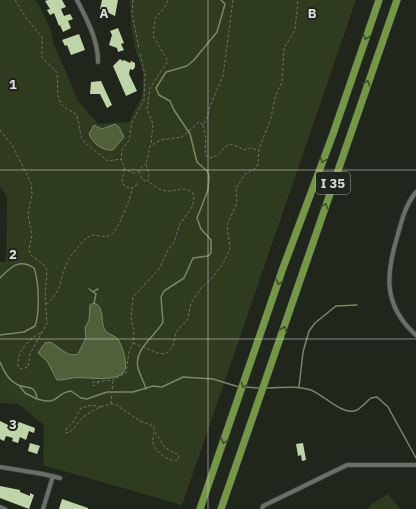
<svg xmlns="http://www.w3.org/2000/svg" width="416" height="509" viewBox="0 0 416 509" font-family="'IBM Plex Sans',sans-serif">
  <rect width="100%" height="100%" fill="#21261d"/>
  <path fill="#2e3b1e" d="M0 0H34L39 5 51 31 53 42 78 101 98 124 129 122 142 96 143 73 135 48 131 24 130 0H356L182 505 43 465 44 425 18 404 0 403V262H6L7 197 0 186Z
    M388 494 400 509H369L370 505Z"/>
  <path fill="#4f603a" stroke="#7a866a" d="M115 124 119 127 124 137 113 150C104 152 92 143 89 134L94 125 102 129Z
    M94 303C105 306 100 322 105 330 108 335 116 335 119 341 123 348 129 367 123 373 112 383 84 376 72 378 67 379 62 380 57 380L47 361 38 353 45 343 50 342C59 346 67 358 78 354L86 338 85 328 89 320 90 305Z"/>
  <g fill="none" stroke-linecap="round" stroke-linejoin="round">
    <path stroke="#7a866a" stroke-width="1.5" d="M0 278C11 267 19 258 34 268 39 281 40 313 35 326L24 332 0 335
      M89 289 96 294 94 303
      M94 291 98 289
      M0 362C3 370 9 381 18 385 28 389 35 384 37 399 60 406 54 393 71 391L81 398 87 399 107 392H133L153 386 162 387 183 377 213 379 239 387
      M19 385 25 393 37 399
      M245 387 259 388
      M299 387 303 352 309 331 315 323 336 306 357 305
      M265 388C281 388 296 385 311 390 324 395 344 417 357 410 362 407 367 401 371 398L377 397 388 407 416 458
      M146 389C144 382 140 375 138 368 133 349 156 336 163 322L161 297 164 291 184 278 193 258 208 256 211 253V240L201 229 197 218 208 190 209 177 208 172 197 162 190 134 174 110 170 101 159 95 156 88 166 72 187 66 194 60 217 32 225 4 221 0"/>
  </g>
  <path fill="#c0d4aa" d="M48 0H62L66 7 61 9 64 16 70 14 73 19 68 21 71 28 63 32 60 25 59 26 54 13 50 15 47 10 50 9 45 1Z
    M102 0H118L115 16 100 9Z
    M118 28 124 43 121 44 124 50 118 52 117 48 109 45 112 35 110 31Z
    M79 34 85 50 71 55 67 45 65 46 62 40Z
    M120 59 123 61 124 60 130 63 131 61 135 63V67L133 70 130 69 129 74 137 91 126 96 113 66Z
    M101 81 112 105 107 108 100 94H90L91 82Z
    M0 421 12 427 13 424 17 425 19 422 35 428 34 433 29 431 26 440 20 437 18 443 12 441 13 438 6 436 4 441 0 439Z
    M30 443 40 446 37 454 28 451Z
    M303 443 306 460 302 461 301 455 298 456 296 444Z
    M0 486 20 490V492L30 496V493L34 495 29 509 0 498Z
    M62 499 88 508V509H59Z"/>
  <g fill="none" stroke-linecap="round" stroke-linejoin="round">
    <defs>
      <path id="street" d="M77 0C87 20 98 39 98 62
        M416 192C406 204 402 219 398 234 386 273 382 305 416 335
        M0 467 43 474 60 478
        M0 507 5 509
        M43 509 53 476
        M262 509 263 506 347 465H416"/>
      <path id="highway" d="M200 509 283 268 333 134 379 0
        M221 509 397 0"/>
    </defs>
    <use href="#street" stroke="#3d413a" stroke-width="5.5"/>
    <use href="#highway" stroke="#3d413a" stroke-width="8"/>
    <path stroke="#6c7169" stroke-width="1" stroke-dasharray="3 2" stroke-linecap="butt" d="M15 0 26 18 42 37V58L56 71C60 82 54 97 63 106 67 110 73 111 77 115L81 136 85 143 108 161 121 159
      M133 0 132 13 139 49
      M233 0 223 76 210 106 207 118 203 125 206 139 205 151 206 156 210 158C228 154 220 136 244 150L251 148 258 150
      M140 54 145 75 144 100 132 122 129 140 122 150 121 159 125 169C138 177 136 171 145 164
      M0 130 12 145 31 183 32 194 28 215 32 235 29 250 31 255 46 267 47 271 45 296 47 323 30 354 28 367 21 369 18 366C16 352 30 337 43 332
      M151 143 153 124 147 109 150 88 168 61 153 36 155 19 165 7 168 0
      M124 169 122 182 125 187 132 188
      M139 171 142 179 147 182
      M46 304C65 290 58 274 71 256 76 250 85 236 93 235 98 235 105 238 111 235 117 232 132 196 132 188L138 184 137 182
      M133 343 158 353 165 354 168 352 173 346 176 332 188 319 191 303 201 288 212 278 224 262 230 248 227 225 237 203 236 188 245 174 255 169 258 164 259 149 271 118 275 97 282 82 284 48 295 30 298 0
      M99 382 94 386 92 384 94 382 113 380 126 373 129 352 133 343 134 332 131 317 133 297 159 269 168 250 174 242 180 224 192 207 194 198 193 193C182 184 173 194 162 190 157 189 153 184 148 182L149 174 146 164 150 146 161 140 182 137 199 122 203 125
      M111 404 113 381
      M101 407 92 405 81 408 73 422 66 429V433C73 432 76 425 80 420 88 413 104 403 115 404L140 421 153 426C156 432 152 436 153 442 154 452 169 462 178 460L179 455 165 448 155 431"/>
    <use href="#street" stroke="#6a7065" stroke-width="4"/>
    <use href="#highway" stroke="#759848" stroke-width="7"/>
  </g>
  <defs><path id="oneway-chevron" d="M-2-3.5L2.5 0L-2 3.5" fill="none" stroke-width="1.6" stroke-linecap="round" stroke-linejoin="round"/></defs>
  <g stroke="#3e4e2c">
    <use href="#oneway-chevron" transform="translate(366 37) rotate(109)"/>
    <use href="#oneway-chevron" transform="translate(367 83) rotate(-71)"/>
    <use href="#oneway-chevron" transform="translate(323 160) rotate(110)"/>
    <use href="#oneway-chevron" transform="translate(325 206) rotate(-71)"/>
    <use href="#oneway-chevron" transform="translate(279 282) rotate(108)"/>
    <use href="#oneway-chevron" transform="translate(284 329) rotate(-71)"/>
    <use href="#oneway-chevron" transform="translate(244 385) rotate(110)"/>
    <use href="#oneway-chevron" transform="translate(224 441) rotate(109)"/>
  </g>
  <path fill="none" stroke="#dde0da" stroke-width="1" stroke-opacity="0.55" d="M208 0V509M0 170H416M0 339H416"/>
  <g text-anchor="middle" stroke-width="4" stroke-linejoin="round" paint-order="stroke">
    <rect fill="#21261d" stroke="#a5a8a1" stroke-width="1" x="316" y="172" width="34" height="22" rx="3"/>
    <g font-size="13" font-weight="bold" fill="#dde0da">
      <text x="333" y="188">I 35</text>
    </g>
  </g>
  <g font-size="13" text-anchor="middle" font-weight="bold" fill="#dde0da" stroke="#21261d" stroke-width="4" stroke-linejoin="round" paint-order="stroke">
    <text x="104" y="18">A</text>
    <text x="312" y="18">B</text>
    <text x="13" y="89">1</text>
    <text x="13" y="259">2</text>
    <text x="13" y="429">3</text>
  </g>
</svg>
